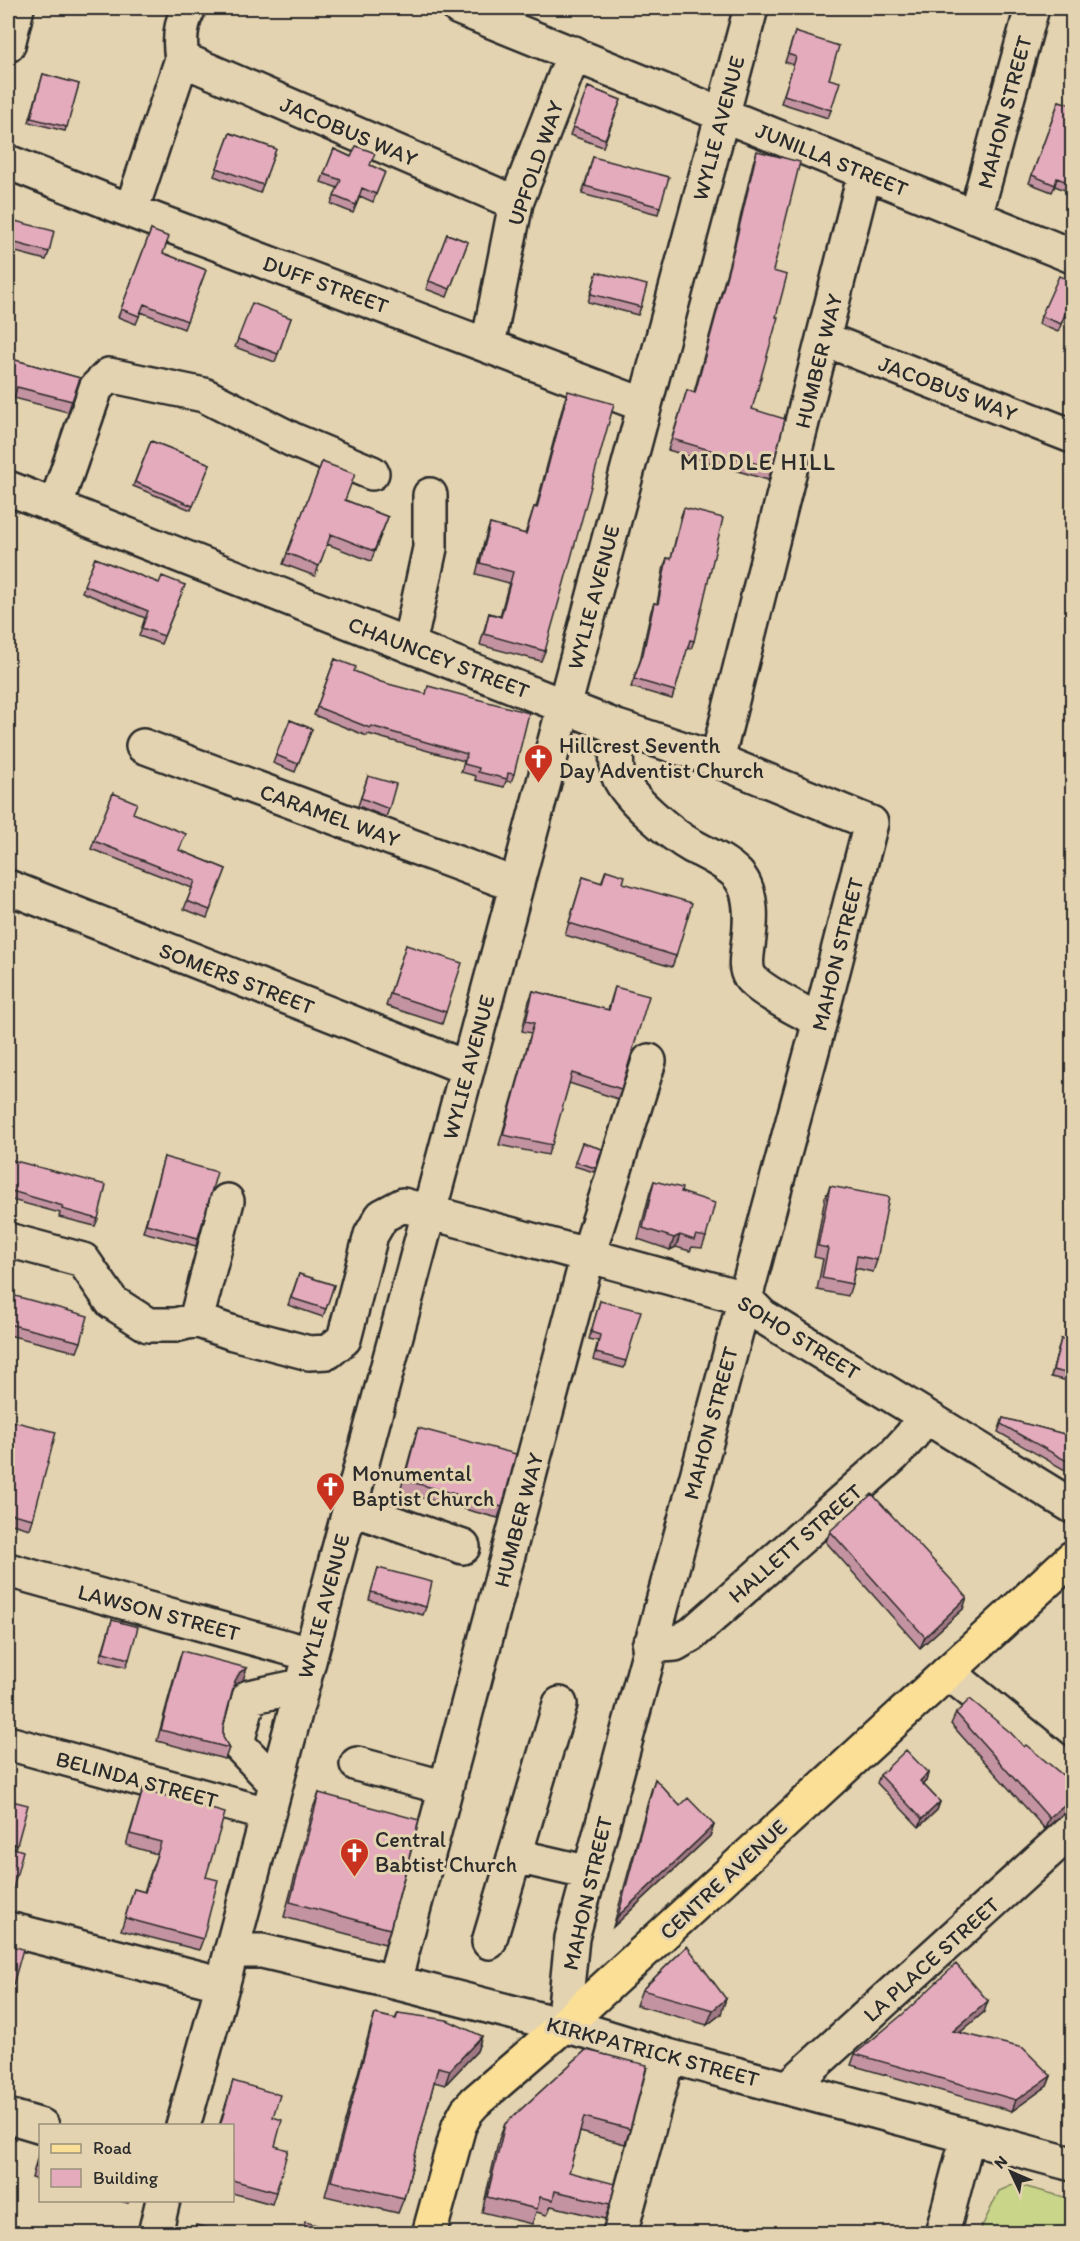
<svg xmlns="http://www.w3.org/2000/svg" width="1080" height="2241" viewBox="0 0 1080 2241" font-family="Itim,sans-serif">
  <rect width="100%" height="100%" fill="#e4d3b0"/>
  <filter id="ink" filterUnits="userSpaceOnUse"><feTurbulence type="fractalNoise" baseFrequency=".0167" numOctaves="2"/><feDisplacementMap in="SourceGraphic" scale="12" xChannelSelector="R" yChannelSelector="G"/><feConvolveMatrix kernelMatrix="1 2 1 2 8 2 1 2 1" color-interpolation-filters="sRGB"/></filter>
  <g filter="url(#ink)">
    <path fill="#c9d689" stroke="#7a805a" stroke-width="1.5" d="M1015 2184 1072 2199V2233H979L999 2191Z"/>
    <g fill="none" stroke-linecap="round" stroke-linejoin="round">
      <defs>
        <path id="minor" d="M459 8 1072 256
          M8 45 17 8
          M182 59 516 203
          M8 162 131 211 644 405
          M131 211 182 59C179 41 180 24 189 8
          M975 217 1032 8
          M824 339 1072 436
          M488 345 516 203 574 53
          M8 488 617 727 717 760 871 823 820 1021 572 1938 563 2026
          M55 507 96 388 109 375 204 395 293 440 372 473
          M407 645 413 627 430 548V495
          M617 727C617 738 615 769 619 777 628 798 672 835 692 846 707 854 726 862 738 875 754 893 751 924 748 946 747 957 744 967 750 977 759 990 804 1013 820 1021
          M143 746 516 885
          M717 760 865 172
          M8 887 467 1068
          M8 1240 83 1260 112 1302 148 1325H175L196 1320 233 1333 309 1353 328 1352 344 1339 371 1235 382 1216 403 1205 744 1298 762 1316 1072 1506
          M196 1320 227 1201
          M350 1508 463 1547
          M8 1570 310 1654
          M649 1646 675 1644 692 1634 893 1456 912 1435 924 1416
          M948 1672 1072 1773
          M8 1743 267 1814
          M357 1764 446 1788
          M276 1784 237 1743 249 1697 301 1686
          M516 1856 590 1873
          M8 1929 223 1984
          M489 1942 560 1704
          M231 1951H262L394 1982 593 2033 668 2056 1072 2164
          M394 1982 588 1255 649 1061
          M789 2087 1072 1830
          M8 2116 42 2126
          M183 2126 217 2005 751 8
          M155 2234 163 2200
          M620 2234 668 2056
          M942 2234 968 2136"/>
        <path id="major" d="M429 2234 459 2126 467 2111 475 2102 563 2026 1072 1558"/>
      </defs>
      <use href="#minor" stroke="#2b2b2b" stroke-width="38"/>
      <use href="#major" stroke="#2b2b2b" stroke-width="38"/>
      <use href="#minor" stroke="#e4d3b0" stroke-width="33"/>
      <use href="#major" stroke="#fbdf96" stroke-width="33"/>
    </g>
    <path fill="#c493a2" stroke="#2b2b2b" stroke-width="1.5" d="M795 32 831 110 828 118 781 103 794 65 785 62Z
      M43 74 79 84 65 131 29 122Z
      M588 87 621 100 603 147 570 135Z
      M1059 101 1072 105V193L1055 186 1052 192 1029 183Z
      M230 133 276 149 260 193 214 176Z
      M334 149 385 172 373 202 360 196 353 213 331 204 338 188 321 182Z
      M757 151 773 271 752 409 772 468 768 480 668 450 687 390 694 392 731 257 753 163Z
      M593 157 660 207 658 214 582 194Z
      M11 220 49 252 46 260 8 250V229Z
      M151 230 163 253 206 270 184 329 141 312 136 324 118 317Z
      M447 234 468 242 447 297 426 289Z
      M597 272 641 307 638 315 588 302Z
      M1072 297 1058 332 1039 324 1041 316Z
      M291 318 275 362 235 347 238 339Z
      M8 358 80 378 68 412 14 398Z
      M568 391 545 651 541 661 480 645 489 613 500 616 509 583 476 574 486 535 490 524 525 534 534 507H536L564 402Z
      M151 441 210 464 191 510 133 486Z
      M322 462 345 500 388 517 371 561 327 544 315 576 283 564Z
      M684 508 694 641 691 649 687 648 672 699 631 687 640 661 651 611 654 603 657 604 664 566 667 558 671 559 681 516Z
      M95 558 159 583 185 585 161 644 139 636 145 618 82 592Z
      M335 659 514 774 511 782 506 781 504 787 475 780 476 776 461 772 464 761 368 734 367 736 314 715Z
      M290 720 312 729 295 772 273 763Z
      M368 776 389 809 386 817 358 806Z
      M113 793 133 813 179 850 226 869 207 918 184 909 192 888 91 849Z
      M606 870 623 883 676 956 672 967 565 935 583 877 601 883Z
      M406 945 446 1012 442 1024 386 1006Z
      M615 987 621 1089 618 1099 569 1083 548 1155 499 1145 531 1033 522 1031 529 1001 533 991 608 1010Z
      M582 1143 602 1149 594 1172 574 1166Z
      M164 1157 198 1238 196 1246 143 1232Z
      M8 1159 98 1219 95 1226 59 1217 60 1213 8 1199Z
      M654 1181 681 1192 706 1237 702 1248 692 1247 690 1251 676 1247 670 1250 638 1239 650 1192Z
      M830 1186 877 1260 873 1272 855 1268 852 1284 848 1296 817 1290 823 1259 814 1257 825 1198Z
      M299 1274 334 1285 323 1317 288 1305Z
      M8 1294 81 1342 77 1352 8 1335Z
      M600 1301 626 1361 624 1368 593 1360 598 1341 589 1339Z
      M1061 1339 1072 1342V1391L1066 1389 1068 1381 1051 1377Z
      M1003 1418 1072 1436V1474L998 1432Z
      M8 1420 33 1519 30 1529 8 1523Z
      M418 1428 502 1507 498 1518 400 1492 414 1440Z
      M830 1531 963 1609 920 1648 826 1542Z
      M378 1568 426 1607 423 1615 369 1600Z
      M112 1620 129 1659 126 1667 100 1660Z
      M182 1651 243 1680 236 1684 233 1689 223 1727V1737L229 1748 225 1759 157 1741 178 1663Z
      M956 1713 1024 1747 1064 1776 1072 1780 1045 1829 951 1724Z
      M928 1773 926 1781 923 1784 940 1802 937 1810 919 1827 877 1783 880 1775Z
      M655 1779 680 1806 714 1825 710 1836 613 1927 651 1791Z
      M143 1789 206 1877 203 1939 199 1950 121 1930 134 1889 144 1892 157 1854 126 1845Z
      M319 1793 390 1929 385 1944 284 1917 313 1808Z
      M8 1800 17 1845 16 1849 10 1900 8 1908Z
      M8 1945 13 1985 10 1993 8 1992Z
      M687 1946 721 2014 707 2025 636 2005 642 1990Z
      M984 2012 960 2032 1051 2076 1047 2086 1012 2111 851 2065 855 2054Z
      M398 2013 482 2036 477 2051 445 2085 434 2082 404 2198 398 2213 325 2196 370 2029 375 2014 395 2019Z
      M586 2050 630 2129 625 2144 580 2132 569 2172 610 2204 605 2219 551 2206 547 2215 536 2212 532 2224 482 2212 499 2139 505 2124Z
      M233 2081 273 2117 276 2192 272 2204 232 2193V2126H219Z
      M40 2147V2180L32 2178Z
      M117 2200H129L128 2203Z"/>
    <path fill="#a07884" stroke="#2b2b2b" stroke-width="1.5" d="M680 1235 676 1247 670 1250 674 1238Z
      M967 1597 963 1609 920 1648 925 1637Z
      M247 1668 243 1680 236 1684 231 1692 235 1681 240 1672Z
      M928 1773 926 1781 917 1789 920 1781Z
      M1072 1798V1806L1045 1829 1049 1818Z
      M940 1802 937 1810 919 1827 922 1819Z
      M714 1825 710 1836 613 1927 618 1916Z
      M726 1999 721 2014 707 2025 713 2010Z
      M988 2001 984 2012 949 2042 953 2031Z
      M482 2036 477 2051 445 2085 450 2070Z
      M1051 2076 1047 2086 1012 2111 1016 2100Z"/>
    <path fill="#e4abbc" stroke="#2b2b2b" stroke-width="1.5" d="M795 32 839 46 829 79 840 82 831 110 784 95 796 57 788 54Z
      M43 74 79 84 67 127 31 118Z
      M588 87 621 100 605 139 573 127Z
      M1059 101 1072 105V184L1057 178 1055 185 1032 175Z
      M230 133 276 149 263 185 217 168Z
      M356 146 375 153 370 165 385 172 376 194 362 188 356 205 334 196 341 180 324 174 334 149 351 157Z
      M757 151 800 162 773 271 787 275 776 317H778L752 409 785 419 772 468 672 439 687 390 695 393 735 245Z
      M593 157 669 177 660 207 585 186Z
      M11 220 54 231 49 252 8 241V231Z
      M151 230 169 237 163 253 206 270 187 321 144 304 139 316 121 309Z
      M447 234 468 242 450 289 429 281Z
      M597 272 647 285 641 307 591 294Z
      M1059 276 1072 281V296L1061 324 1041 316Z
      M252 303 291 318 278 354 238 339Z
      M8 358 80 378 72 401 17 387 8 422Z
      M568 391 614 404 545 651 484 634 489 613 501 617 513 572 480 563 490 524 526 534 534 507 537 508Z
      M151 441 210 464 193 506 135 482Z
      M322 462 355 474 345 500 388 517 374 551 331 534 319 566 287 553Z
      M684 508 723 518 694 641 690 640 675 691 634 679 643 654 654 603 658 604 667 558 671 559Z
      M95 558 159 583 162 576 185 585 164 636 142 628 148 611 84 585Z
      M335 659 356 667 354 671 381 682 426 694 428 686 529 713 514 774 508 773 507 779 478 772 479 768 464 764 467 754 371 726 370 728 317 707Z
      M290 720 312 729 298 764 276 755Z
      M368 776 396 784 389 809 361 798Z
      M113 793 137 803 133 813 186 834 179 850 226 869 210 910 187 901 195 881 94 841Z
      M606 870 625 876 623 883 692 903 676 956 569 923 583 877 602 883Z
      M406 945 462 963 446 1012 390 994Z
      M615 987 649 996 621 1089 572 1073 552 1145 503 1135 534 1023 526 1021 533 991 609 1010Z
      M582 1143 602 1149 596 1168 575 1162Z
      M164 1157 217 1172 198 1238 146 1224Z
      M8 1159 106 1185 98 1219 62 1209 63 1206 8 1190Z
      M654 1181 682 1188 681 1192 715 1203 706 1237 696 1235 694 1240 680 1235 674 1238 643 1228Z
      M830 1186 889 1197 877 1260 857 1256 852 1284 822 1278 828 1248 818 1246Z
      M299 1274 334 1285 326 1309 291 1298Z
      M8 1294 88 1316 81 1342 8 1324Z
      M600 1301 641 1311 626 1361 596 1353 600 1335 591 1332Z
      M1061 1339 1072 1342V1383L1069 1382 1070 1374 1053 1370Z
      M1003 1418 1072 1436V1464L1001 1424Z
      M8 1420 56 1432 33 1519 8 1513Z
      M418 1428 516 1454 502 1507 404 1480Z
      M872 1494 967 1597 925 1637 830 1531Z
      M378 1568 432 1582 426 1607 371 1592Z
      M112 1620 138 1627 129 1659 103 1652Z
      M182 1651 247 1668 240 1672 235 1681 223 1727V1737L229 1748 161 1730Z
      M970 1699 1011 1733 1024 1747 1026 1745 1064 1776 1072 1780V1798L1049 1818 956 1713Z
      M906 1750 928 1773 920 1781 940 1802 922 1819 880 1775Z
      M655 1779 680 1806 688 1798 714 1825 618 1916Z
      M143 1789 225 1813 206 1877 218 1880 203 1939 125 1918 134 1889 145 1892 161 1842 130 1834Z
      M319 1793 419 1820 390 1929 290 1902Z
      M8 1800 28 1805 17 1845 8 1843Z
      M8 1846 23 1851 10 1900 8 1899Z
      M8 1945 23 1949 13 1985 8 1984Z
      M687 1946 726 1999 713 2010 642 1990Z
      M956 1964 988 2001 953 2031 1023 2048 1051 2076 1016 2100 855 2054 903 2014Z
      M398 2013 447 2020 482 2036 450 2070 438 2067 404 2198 331 2181 375 2014 396 2019Z
      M586 2050 647 2065 630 2129 584 2117 569 2172 615 2184 610 2204 555 2191 553 2200 540 2197 537 2209 487 2197 505 2124Z
      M233 2081 280 2095 273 2117 282 2120 275 2146 288 2150 276 2192 232 2180V2126H220Z
      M40 2151V2168L36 2167Z
      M305 2222 350 2234H302Z
      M196 2225 230 2234H194Z"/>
  </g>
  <defs>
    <symbol id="church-pin" viewBox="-11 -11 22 30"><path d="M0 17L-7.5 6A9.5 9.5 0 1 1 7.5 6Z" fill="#c8321e" stroke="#e4d3b0"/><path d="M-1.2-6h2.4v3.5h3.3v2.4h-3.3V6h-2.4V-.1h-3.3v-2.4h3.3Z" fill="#fff"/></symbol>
  </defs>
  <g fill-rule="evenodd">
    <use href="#church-pin" x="522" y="742" width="33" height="45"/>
    <use href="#church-pin" x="314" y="1470" width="33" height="45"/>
    <use href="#church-pin" x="338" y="1836" width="33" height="45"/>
  </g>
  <g text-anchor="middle" stroke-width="6" stroke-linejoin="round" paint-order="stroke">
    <g font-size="22" fill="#2b2b2b" stroke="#e4d3b0">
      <text transform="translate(1004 112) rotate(-75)" y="8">MAHON STREET</text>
      <text transform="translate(718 128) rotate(-75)" y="8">WYLIE AVENUE</text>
      <text transform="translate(349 131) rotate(23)" y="8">JACOBUS WAY</text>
      <text transform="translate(832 159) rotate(22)" y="8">JUNILLA STREET</text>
      <text transform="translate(535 163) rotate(-71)" y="8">UPFOLD WAY</text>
      <text transform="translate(326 284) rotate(20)" y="8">DUFF STREET</text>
      <text transform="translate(818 361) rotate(-76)" y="8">HUMBER WAY</text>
      <text transform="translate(948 388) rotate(21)" y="8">JACOBUS WAY</text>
      <text transform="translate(593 597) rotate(-75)" y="8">WYLIE AVENUE</text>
      <text transform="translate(439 657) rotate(21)" y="8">CHAUNCEY STREET</text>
      <text transform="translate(330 815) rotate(20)" y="8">CARAMEL WAY</text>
      <text transform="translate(837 954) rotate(-76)" y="8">MAHON STREET</text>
      <text transform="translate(237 978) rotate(21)" y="8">SOMERS STREET</text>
      <text transform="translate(468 1067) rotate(-75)" y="8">WYLIE AVENUE</text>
      <text transform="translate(799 1337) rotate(32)" y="8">SOHO STREET</text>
      <text transform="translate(710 1423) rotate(-75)" y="8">MAHON STREET</text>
      <text transform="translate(518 1520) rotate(-75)" y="8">HUMBER WAY</text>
      <text transform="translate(795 1543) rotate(-41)" y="8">HALLETT STREET</text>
      <text transform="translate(323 1606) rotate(-75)" y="8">WYLIE AVENUE</text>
      <text transform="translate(159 1612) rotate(15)" y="8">LAWSON STREET</text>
      <text transform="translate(137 1779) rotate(15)" y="8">BELINDA STREET</text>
      <text transform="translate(723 1879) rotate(-43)" y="8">CENTRE AVENUE</text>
      <text transform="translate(587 1893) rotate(-77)" y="8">MAHON STREET</text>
      <text transform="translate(931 1959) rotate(-42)" y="8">LA PLACE STREET</text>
      <text transform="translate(653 2051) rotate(15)" y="8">KIRKPATRICK STREET</text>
    </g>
    <g font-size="22" fill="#2b2b2b" stroke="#e4d3b0" text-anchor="start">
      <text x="559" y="753">Hillcrest Seventh<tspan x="559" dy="25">Day Adventist Church</tspan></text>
      <text x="352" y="1481">Monumental<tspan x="352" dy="25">Baptist Church</tspan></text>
      <text x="375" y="1847">Central<tspan x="375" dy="25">Babtist Church</tspan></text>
    </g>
    <g font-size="24" letter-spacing="1.5" fill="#2b2b2b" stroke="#e4d3b0">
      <text x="758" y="470">MIDDLE HILL</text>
    </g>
  </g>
  <rect width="1080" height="2241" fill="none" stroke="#e4d3b0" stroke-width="30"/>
  <rect x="15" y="15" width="1050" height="2211" fill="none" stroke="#2b2b2b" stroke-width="2" filter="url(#ink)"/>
  <rect x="39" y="2124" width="195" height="78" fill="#e4d3b0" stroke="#9a907b" stroke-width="1.5"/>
  <rect x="51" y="2144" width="30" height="9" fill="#fbdf96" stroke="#9a907b" stroke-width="1.5"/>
  <text x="93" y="2154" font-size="18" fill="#2b2b2b">Road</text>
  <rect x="51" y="2169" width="30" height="18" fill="#e4abbc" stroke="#9a907b" stroke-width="1.5"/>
  <text x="93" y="2184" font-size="18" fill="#2b2b2b">Building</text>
  <g transform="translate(1011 2172) rotate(314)" stroke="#e4d3b0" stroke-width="4.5" paint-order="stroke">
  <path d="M0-4.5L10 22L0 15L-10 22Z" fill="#2b2b2b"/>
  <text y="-9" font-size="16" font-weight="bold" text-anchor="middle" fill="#2b2b2b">N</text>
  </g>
</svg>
